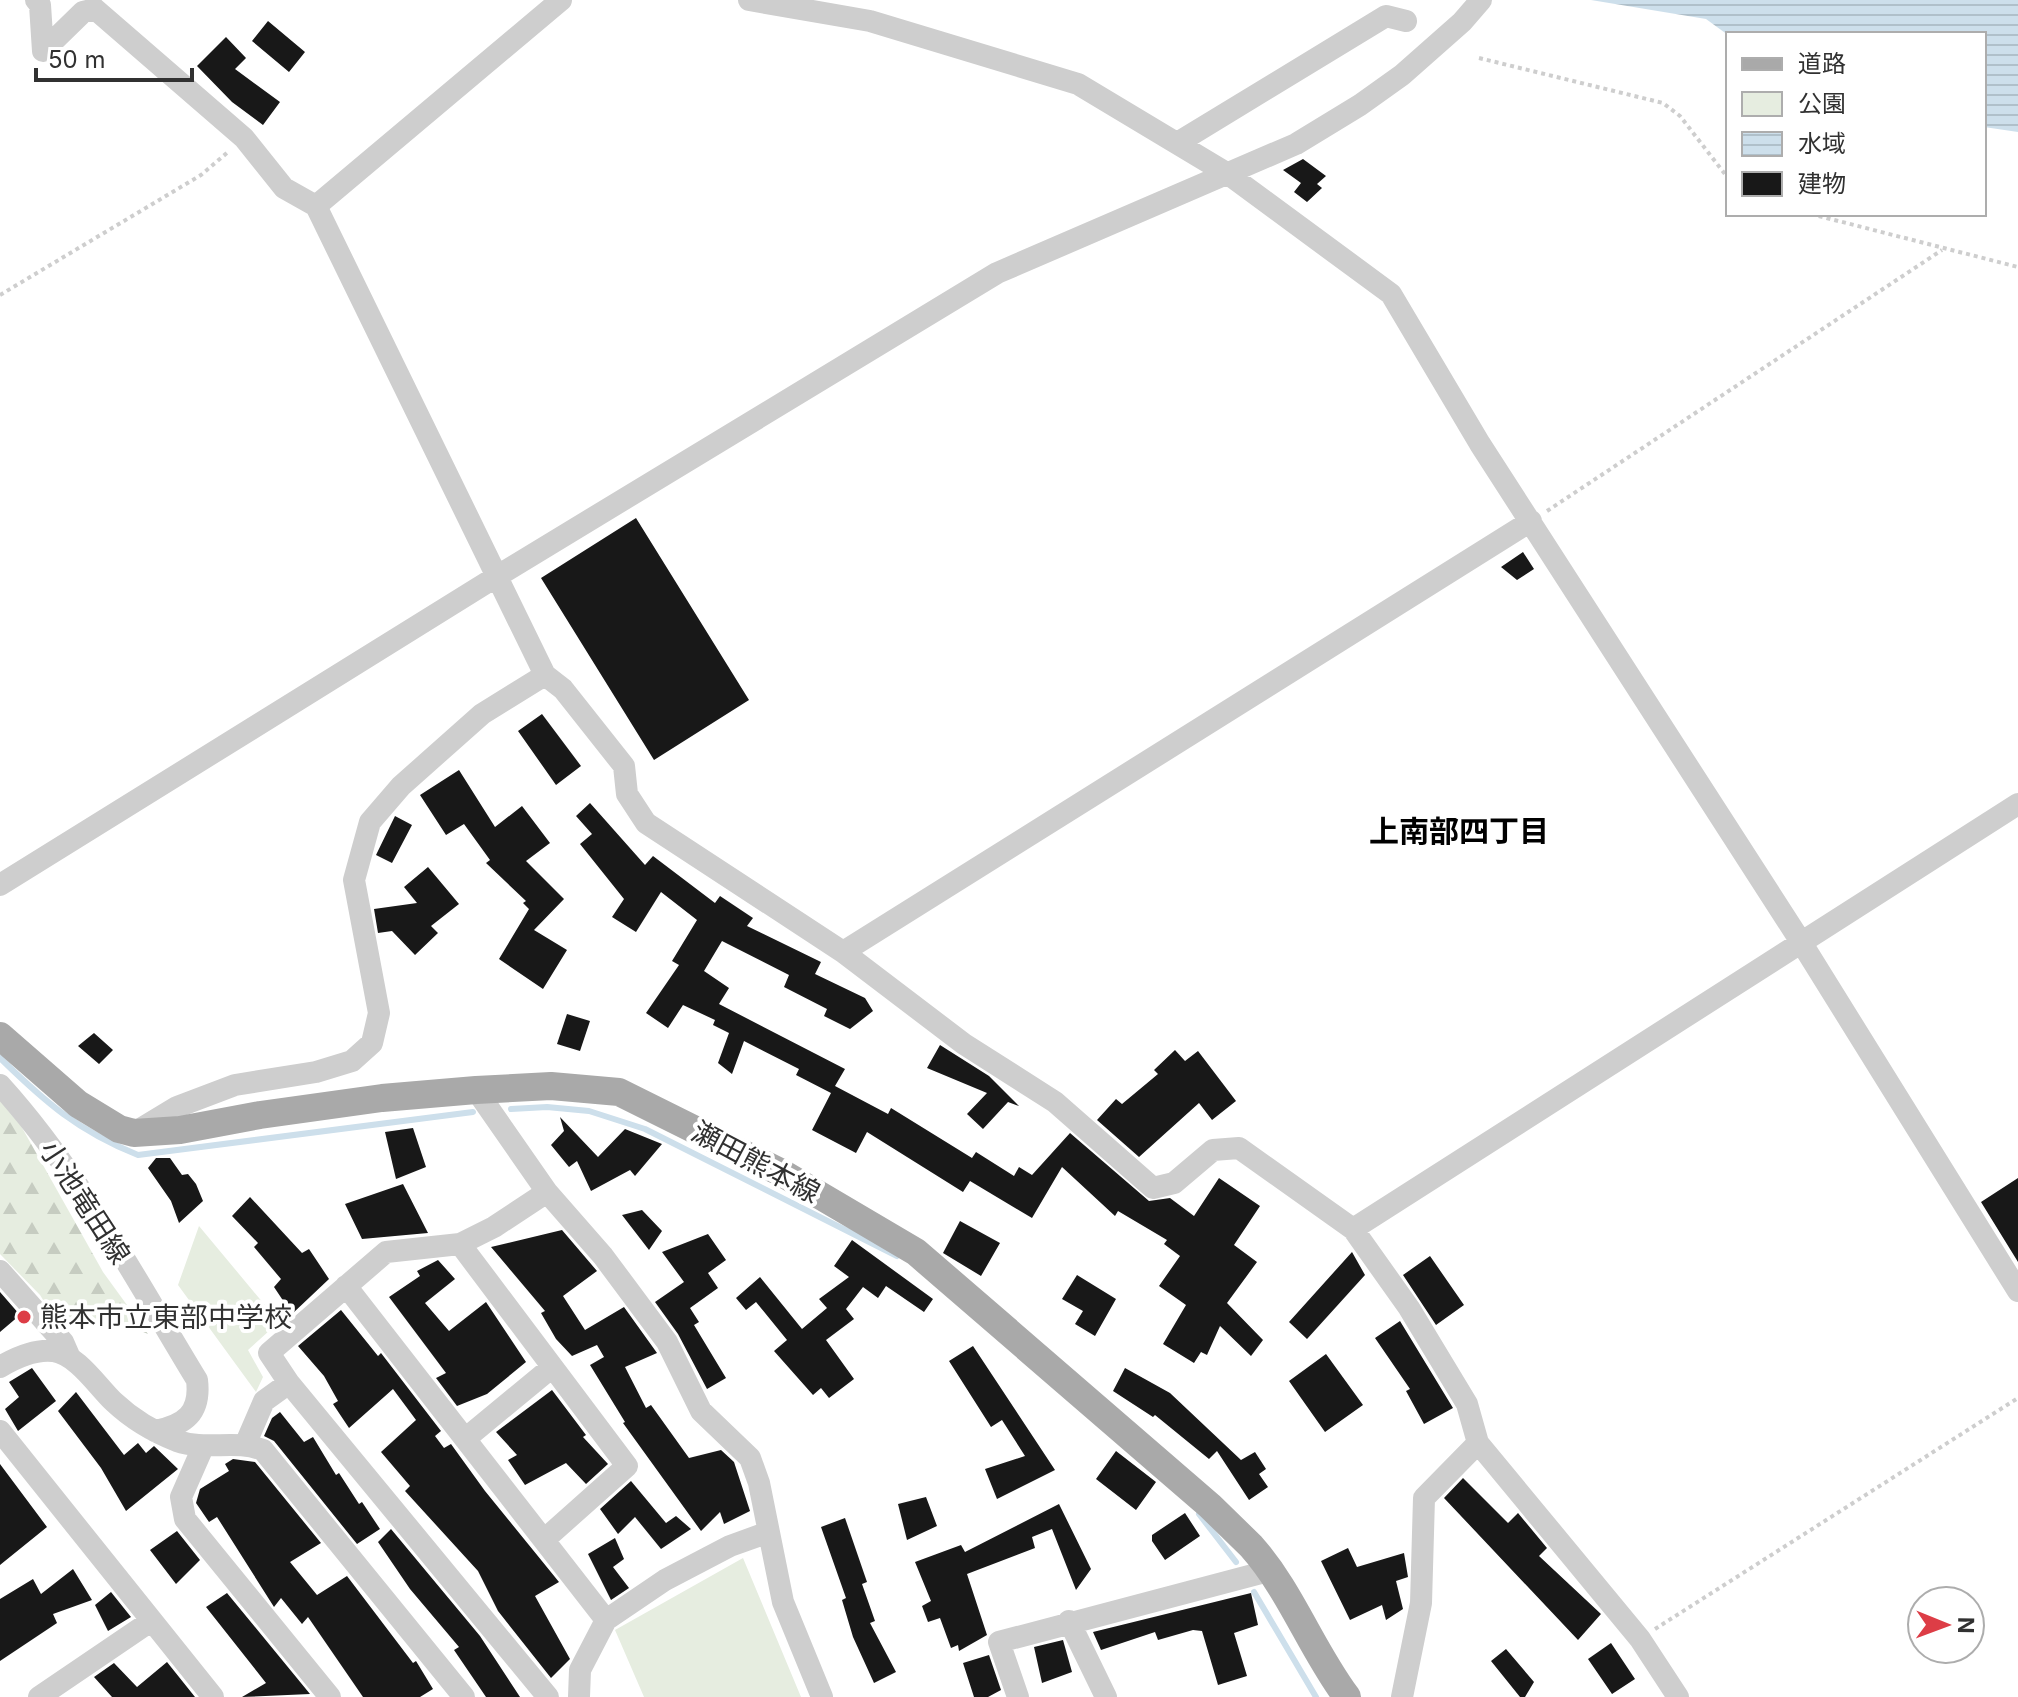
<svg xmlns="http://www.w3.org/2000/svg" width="2018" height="1697" viewBox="0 0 2018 1697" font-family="Inter,'Noto Sans JP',sans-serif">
  <defs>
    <pattern id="forest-firs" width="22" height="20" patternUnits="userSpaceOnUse" patternTransform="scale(2)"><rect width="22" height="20" fill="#e6ede0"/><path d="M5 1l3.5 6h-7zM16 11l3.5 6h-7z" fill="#c6ccc1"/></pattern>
    <pattern id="water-rules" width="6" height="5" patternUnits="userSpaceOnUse" patternTransform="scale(2)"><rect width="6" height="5" fill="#cddfeb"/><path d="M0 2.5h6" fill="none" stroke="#b0c0ca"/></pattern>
  </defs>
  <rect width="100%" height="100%" fill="#fff"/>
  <path fill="#e6ede0" d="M199 1226 279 1322 248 1350 263 1377 256 1392 178 1285Z
    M743 1558 801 1697H644L615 1630Z"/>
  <path fill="url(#forest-firs)" d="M0 1099 16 1117 103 1272 148 1334 112 1319 58 1324 40 1295 0 1254Z"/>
  <path fill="url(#water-rules)" d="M1591 0H2018V132L1984 127V34L1728 35 1706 19Z"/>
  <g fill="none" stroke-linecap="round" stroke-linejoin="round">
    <path stroke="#cddfeb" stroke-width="6" d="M0 1058C45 1102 78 1131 138 1155L473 1112
      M511 1109 547 1107 589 1111 645 1129 897 1256
      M1199 1514 1236 1562
      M1254 1592 1316 1697"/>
  </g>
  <path fill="#181818" d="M268 21 305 52 289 72 252 41Z
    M226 37 246 58 235 69 280 102 263 125 232 102 197 66Z
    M1303 159 1326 176 1317 184 1322 188 1307 202 1294 192 1301 183 1283 170Z
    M636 518 749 700 654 760 541 578Z
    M1523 552 1534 569 1517 580 1501 567Z
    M542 714 581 766 556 785 518 731Z
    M459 770 495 827 522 806 550 843 526 861 564 899 534 930 567 950 543 989 499 959 529 909 523 903 526 901 486 863 490 860 464 824 446 835 420 795Z
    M590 803 645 865 653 856 715 903 720 896 753 918 747 926 821 962 815 974 865 998 873 1011 850 1029 824 1016 827 1009 784 987 789 975 722 941 704 971 729 988 719 1004 845 1069 835 1086 888 1114 891 1108 972 1158 976 1152 1014 1176 1019 1167 1032 1175 1070 1133 1149 1201 1170 1198 1194 1216 1219 1178 1260 1206 1234 1245 1257 1262 1227 1303 1263 1340 1251 1356 1220 1326 1207 1355 1201 1352 1194 1363 1163 1344 1186 1305 1159 1286 1180 1256 1164 1244 1167 1240 1118 1211 1115 1216 1062 1167 1032 1218 970 1181 963 1192 867 1132 856 1153 812 1130 831 1093 796 1075 799 1069 744 1041 732 1074 718 1063 729 1033 713 1025 715 1020 683 1005 668 1028 646 1013 679 965 672 961 697 920 661 892 636 932 612 917 624 899 580 844 592 834 576 816Z
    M395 816 412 825 392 863 376 855Z
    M428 867 459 904 431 926 438 933 415 955 392 931 378 933 374 909 417 903 404 887Z
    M567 1014 590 1021 580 1051 557 1044Z
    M94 1033 113 1050 99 1064 78 1046Z
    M940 1045 989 1076 1019 1106 1008 1102 983 1129 967 1114 987 1093 927 1068Z
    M1175 1050 1185 1061 1198 1051 1236 1101 1212 1120 1199 1103 1139 1157 1097 1120 1116 1099 1122 1104 1158 1074 1154 1070Z
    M560 1117 598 1157 625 1129 662 1144 635 1176 630 1170 591 1191 577 1161 569 1167 551 1145 564 1131Z
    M413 1128 426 1167 396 1179 385 1132Z
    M156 1158H170L182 1175 188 1174 196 1184 203 1201 179 1223 171 1201 148 1168Z
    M2018 1178V1262L1981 1202Z
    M403 1184 428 1233 362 1239 345 1204Z
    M250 1197 302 1253 309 1249 329 1279 292 1314 274 1287 281 1279 254 1247 258 1243 232 1216Z
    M642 1210 662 1231 649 1250 622 1215Z
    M960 1221 1000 1243 981 1276 943 1253Z
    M562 1230 597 1271 563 1296 585 1330 624 1307 657 1353 625 1367 646 1408 651 1405 689 1458 721 1450 734 1462 750 1511 724 1524 720 1512 701 1531 623 1423 625 1422 590 1365 604 1357 597 1345 572 1356 556 1339 541 1313 545 1311 491 1247Z
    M708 1234 726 1260 708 1273 718 1288 690 1308 699 1322 694 1325 726 1378 707 1389 678 1334 655 1302 684 1282 662 1252Z
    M852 1240 933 1299 924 1312 886 1286 878 1298 863 1287 846 1309 854 1319 826 1340 854 1379 829 1398 821 1388 813 1395 774 1351 787 1340 756 1302 746 1310 736 1298 760 1277 802 1329 827 1308 819 1299 849 1277 834 1266Z
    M1352 1252 1365 1275 1307 1339 1289 1322Z
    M1430 1256 1464 1305 1436 1325 1403 1275Z
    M438 1260 455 1279 425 1303 449 1331 486 1302 526 1362 487 1394 457 1406 436 1378 446 1373 389 1297 420 1276 417 1271Z
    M1077 1275 1116 1299 1095 1336 1075 1324 1083 1311 1062 1299Z
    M0 1292 20 1315 0 1332Z
    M341 1310 378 1356 381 1353 441 1431 435 1436 444 1448 451 1444 485 1491 559 1582 535 1596 570 1659 551 1678 498 1611 478 1571 405 1491 410 1486 381 1452 416 1420 393 1389 349 1428 333 1404 338 1401 324 1376 298 1346Z
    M1400 1321 1453 1408 1424 1424 1406 1391 1410 1389 1375 1338Z
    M973 1346 1055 1470 997 1499 985 1469 1025 1456 1002 1420 991 1427 949 1361Z
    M1326 1354 1363 1405 1325 1432 1289 1381Z
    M32 1368 56 1401 18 1431 5 1409 19 1397 9 1382Z
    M1125 1368 1170 1393 1241 1460 1255 1452 1266 1469 1259 1474 1268 1487 1249 1500 1217 1451 1209 1459 1155 1415 1153 1417 1113 1391Z
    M552 1390 586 1435 583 1437 608 1464 586 1484 566 1463 525 1485 508 1460 517 1455 496 1432Z
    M76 1392 124 1455 138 1443 146 1453 154 1446 178 1469 126 1511 101 1468 58 1411Z
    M280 1412 304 1442 313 1437 336 1475 339 1473 359 1504 362 1502 380 1529 357 1544 274 1441 264 1436 272 1418Z
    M1116 1451 1156 1482 1136 1510 1096 1479Z
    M233 1459 255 1462 321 1543 290 1562 317 1595 347 1576 413 1663 416 1661 433 1689 420 1697H363L308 1617 302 1624 281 1598 274 1607 217 1517 209 1522 196 1503 200 1489 229 1471 225 1464Z
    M0 1464 47 1527 0 1565Z
    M1463 1478 1508 1523 1518 1513 1547 1548 1539 1556 1601 1614 1578 1640 1444 1498Z
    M631 1481 666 1523 676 1516 691 1529 661 1549 635 1517 618 1534 600 1509Z
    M926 1497 937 1526 907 1540 898 1504Z
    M1059 1504 1091 1569 1076 1590 1052 1529 1032 1537 1035 1548 967 1574 987 1635 959 1651 958 1645 951 1648 940 1618 928 1622 922 1606 931 1601 915 1562 961 1545 965 1552Z
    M1185 1513 1200 1536 1165 1560 1152 1541V1535Z
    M845 1518 867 1582 862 1584 875 1621 870 1623 896 1672 874 1683 853 1637 842 1600 846 1598 821 1527Z
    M391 1529 480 1636 520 1697H486L454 1650 459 1647 410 1589 378 1542Z
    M177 1531 200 1560 176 1584 150 1550Z
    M615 1538 624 1559 613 1567 629 1588 611 1600 588 1554Z
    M1348 1548 1357 1567 1404 1553 1408 1577 1396 1581 1403 1609 1386 1620 1382 1605 1350 1620 1321 1561Z
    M73 1569 92 1600 53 1614 57 1623 0 1661V1599L33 1579 41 1594Z
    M111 1592 131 1617 108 1631 95 1605Z
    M227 1593 310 1694 242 1697 266 1683 206 1607Z
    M1251 1593 1258 1625 1234 1633 1247 1676 1218 1685 1202 1631 1193 1630 1158 1640 1155 1632 1101 1650 1093 1632Z
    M1063 1640 1072 1672 1042 1683 1034 1647Z
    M1611 1643 1635 1679 1612 1694 1588 1659Z
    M1506 1649 1534 1682 1525 1697H1520L1491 1661Z
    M989 1655 1001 1690 988 1697H974L963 1663Z
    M167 1662 195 1697H112L94 1677 114 1663 137 1687Z"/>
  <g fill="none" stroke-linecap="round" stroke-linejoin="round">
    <path stroke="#cecece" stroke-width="4" stroke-dasharray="4 4" stroke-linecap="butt" d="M1479 58 1663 103 1680 116 1728 178
      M1811 214 2018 267
      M0 295 201 175 228 152
      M1547 511 1942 250
      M1655 1629 2018 1398"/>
    <path stroke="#cecece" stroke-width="22" d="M36 0 40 5 43 51 83 12 95 9 244 138 284 188 316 206 545 675 563 689 624 766 627 794 646 823 843 952 964 1044 1055 1102 1153 1188 1174 1183 1213 1150 1239 1148 1353 1229 1409 1308 1467 1404 1478 1443 1640 1639 1678 1697
      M749 0 870 21 1078 84 1228 174 1391 294 1480 444 1801 942 2018 1291
      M1179 142 1386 16 1406 21
      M316 206 561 0
      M0 885 499 575 997 273 1296 144 1360 105 1402 75 1462 22 1481 0
      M843 952 1531 521
      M0 1085C79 1172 136 1280 197 1380 201 1413 185 1425 155 1431
      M476 1090 547 1192 603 1256 667 1342 701 1411 750 1458 759 1483 783 1602 822 1697
      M134 1133 177 1107 235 1085 316 1072 352 1061 372 1043 379 1013 354 880 370 822 401 786 482 714 545 675
      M1353 1229 2018 804
      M460 1244 627 1466 545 1539
      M0 1271 63 1342 70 1358
      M346 1286 606 1620
      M0 1367C15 1358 34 1349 53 1351 78 1355 97 1386 114 1402 132 1419 154 1432 177 1441 206 1451 236 1439 263 1450L464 1697
      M289 1383 548 1697
      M0 1431 213 1697
      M465 1439 551 1368
      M245 1445 264 1401 289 1383 269 1353 386 1252 460 1244 494 1227 547 1192
      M203 1447 181 1497 185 1519 330 1697
      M1069 1621 1106 1697
      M39 1697 151 1621
      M579 1697 580 1670 606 1620 665 1580 730 1546 766 1533
      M1018 1697 999 1642 1272 1570
      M1402 1697 1421 1603 1424 1498 1478 1443"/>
    <path stroke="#a9a9a9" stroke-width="28" d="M0 1036 78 1104 119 1129 134 1133 180 1130 260 1115 382 1098 476 1090 551 1086 619 1092 782 1173 916 1252 1210 1506 1251 1546C1291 1591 1311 1649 1347 1697"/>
  </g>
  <circle fill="#dd3d46" stroke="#fff" stroke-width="3" cx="24" cy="1317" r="8"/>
  <g text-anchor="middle" stroke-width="8" stroke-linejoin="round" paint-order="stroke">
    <g font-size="28" fill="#313131" stroke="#fff">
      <text transform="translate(756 1162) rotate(28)" y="10">瀬田熊本線</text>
      <text transform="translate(85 1202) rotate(57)" y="10">小池竜田線</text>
    </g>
    <g font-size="28" fill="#313131" stroke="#fff" text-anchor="start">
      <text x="40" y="1327">熊本市立東部中学校</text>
    </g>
    <g font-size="30" font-weight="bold" fill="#000" stroke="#fff">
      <text x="1459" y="842">上南部四丁目</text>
    </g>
  </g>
  <rect x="1726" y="32" width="260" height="184" fill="#ffffff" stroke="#adadad" stroke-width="2"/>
  <rect x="1742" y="58" width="40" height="12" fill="#a9a9a9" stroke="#adadad" stroke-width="2"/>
  <text x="1798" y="72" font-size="24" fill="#313131">道路</text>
  <rect x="1742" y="92" width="40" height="24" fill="#e6ede0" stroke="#adadad" stroke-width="2"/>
  <text x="1798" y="112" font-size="24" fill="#313131">公園</text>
  <rect x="1742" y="132" width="40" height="24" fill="url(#water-rules)" stroke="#adadad" stroke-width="2"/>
  <text x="1798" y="152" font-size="24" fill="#313131">水域</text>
  <rect x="1742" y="172" width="40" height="24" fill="#181818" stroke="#adadad" stroke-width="2"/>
  <text x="1798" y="192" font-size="24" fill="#313131">建物</text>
  <g transform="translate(1946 1625) rotate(91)"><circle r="38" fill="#ffffff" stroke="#adadad" stroke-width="2"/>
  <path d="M0-6L14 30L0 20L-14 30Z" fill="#dd3d46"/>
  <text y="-12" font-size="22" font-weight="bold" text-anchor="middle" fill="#313131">N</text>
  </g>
  <path d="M36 68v12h156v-12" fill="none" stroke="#313131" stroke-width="4"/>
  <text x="48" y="68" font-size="24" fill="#313131" stroke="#ffffff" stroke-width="6" paint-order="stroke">50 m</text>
</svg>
